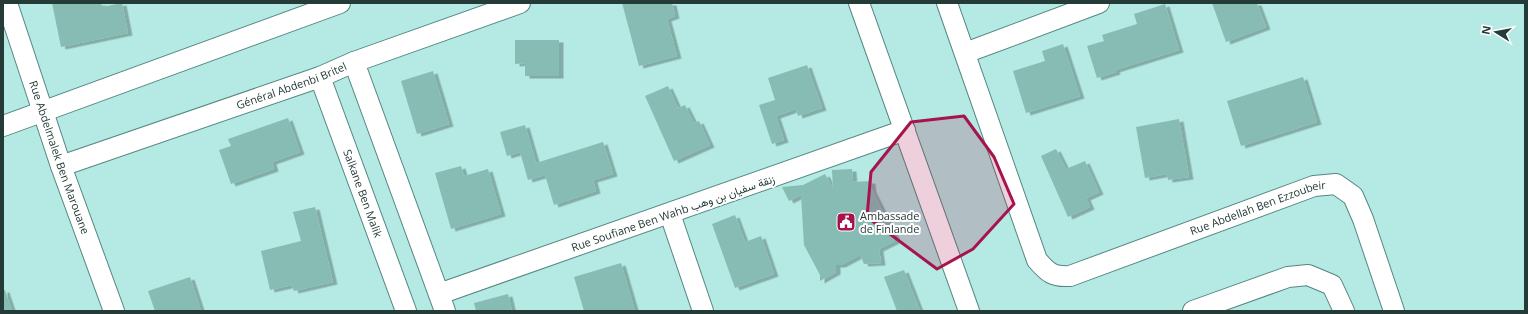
<svg xmlns="http://www.w3.org/2000/svg" width="1528" height="314" viewBox="0 0 1528 314" font-family="'Open Sans',Vazirmatn,sans-serif">
  <defs>
    <filter id="shadow"><feDropShadow dx="4.5" dy="2.5" stdDeviation="0" flood-color="#0004"/></filter>
  </defs>
  <rect width="100%" height="100%" fill="#b4eae3"/>
  <path fill="#87bcb5" filter="url(#shadow)" d="M52 3H101L102 7 122 3 128 33 61 47Z
    M622 3H672L675 16 667 19 677 56 639 66Z
    M1212 3H1257L1266 27 1226 42Z
    M1165 4 1179 50 1115 70 1116 72 1097 78 1087 46 1104 41 1102 35 1137 24 1134 14Z
    M515 40H559V76H525V63L515 64Z
    M1063 44 1080 96 1026 113 1013 71 1045 61 1042 51Z
    M807 65 822 108 798 116 796 109 776 116 784 140 772 144 759 105 775 100 768 78Z
    M433 71 449 124 417 134 401 81Z
    M1303 77 1317 122 1241 146 1227 101Z
    M668 86 678 108 685 105 694 123 699 121 710 145 674 161 645 96Z
    M288 118 300 152 272 162 274 169 231 184 219 150 231 146 228 139Z
    M1179 119 1189 177 1168 180 1167 174 1145 178 1136 127Z
    M525 125 536 163 603 142 613 174 593 180 596 191 554 205 545 175 528 180 520 152 507 156 500 132Z
    M1056 149 1066 169 1085 161 1099 192 1086 198 1090 207 1068 217 1041 156Z
    M461 166 464 176 488 169 501 214 451 229 435 173Z
    M852 169 853 182 871 181 872 190 895 236V241L879 249 881 263 864 264 860 255 841 265H836V272L820 281V275L804 245 801 195 789 201 782 187 803 185 825 174 833 189 832 170Z
    M315 207 333 282 294 291 292 285 270 290 261 251 301 241 293 212Z
    M735 215 745 242 761 236 774 274 735 288 712 224Z
    M621 263 635 311H584L574 277Z
    M904 270 920 311H897L884 277Z
    M190 277 201 311H155L148 291Z
    M3 290H5L12 311H3Z
    M508 294 512 311H476L474 303Z"/>
  <g fill="none" stroke-linecap="round" stroke-linejoin="round">
    <defs>
      <g id="minor">
        <path id="s1" d="M7 3 61 166 114 311"/>
        <path d="M859 3 969 311"/>
        <path id="s2" d="M947 3 1037 260C1048 273 1053 277 1070 276L1314 186 1336 184 1353 196 1363 219 1394 311"/>
        <path d="M965 53 1099 3"/>
        <path d="M354 62 445 311"/>
        <path id="s3" d="M320 77 406 311"/>
        <path d="M3 126 340 3"/>
        <path id="s4" d="M61 166 320 77 354 62 520 3"/>
        <path d="M670 214 703 311"/>
        <path d="M439 294 905 130"/>
        <path d="M1193 311 1288 277 1308 275 1332 285 1344 311"/>
      </g>
    </defs>
    <use href="#minor" stroke="#548781" stroke-width="22"/>
    <use href="#minor" stroke="#fff" stroke-width="20"/>
  </g>
  <path fill="#a7144d" fill-opacity="0.2" stroke="#a7144d" stroke-width="3" stroke-linejoin="round" d="M964 116 994 157 1014 204 973 249 937 269 867 217 871 172 911 122Z"/>
  <defs>
    <symbol id="civic-square" viewBox="-11 -11 22 22"><rect x="-9" y="-9" width="18" height="18" rx="4" fill="#a7144d" stroke="#fefefe"/><path d="M-.6-6.5H3V-4.5H.6V-3L4-1V1h2V6H-6V1h2V-1L-.6-3ZM-1.2 2.5V6h2.4V2.5Z" fill="#fff"/></symbol>
  </defs>
  <g fill-rule="evenodd">
    <use href="#civic-square" x="835" y="211" width="22" height="22"/>
  </g>
  <g text-anchor="middle" stroke-width="4" stroke-linejoin="round" paint-order="stroke">
    <g font-size="11" fill="#253b38" stroke="#fefefe">
      <text dy="4" stroke="none"><textPath href="#s4" startOffset="244">Général Abdenbi Britel</textPath></text>
      <text dy="4" stroke="none"><textPath href="#s1" startOffset="163">Rue Abdelmalek Ben Marouane</textPath></text>
      <text dy="4" stroke="none"><textPath href="#s3" startOffset="124">Salkane Ben Malik</textPath></text>
      <text dy="4" stroke="none"><textPath href="#s2" startOffset="511">Rue Abdellah Ben Ezzoubeir</textPath></text>
      <text transform="translate(673 213) rotate(-19)" y="4">Rue Soufiane Ben Wahb زنقة سفيان بن وهب</text>
    </g>
    <g font-size="11" fill="#253b38" stroke="#fefefe" text-anchor="start">
      <text x="860" y="220">Ambassade<tspan x="860" dy="13">de Finlande</tspan></text>
    </g>
  </g>
  <rect width="1528" height="314" fill="none" stroke="#253b38" stroke-width="8"/>
  <g transform="translate(1496 32) rotate(281)" stroke="#fefefe" stroke-width="3" paint-order="stroke">
  <path d="M0-3L7 15L0 10L-7 15Z" fill="#253b38"/>
  <text y="-6" font-size="11" font-weight="bold" text-anchor="middle" fill="#253b38">N</text>
  </g>
</svg>
